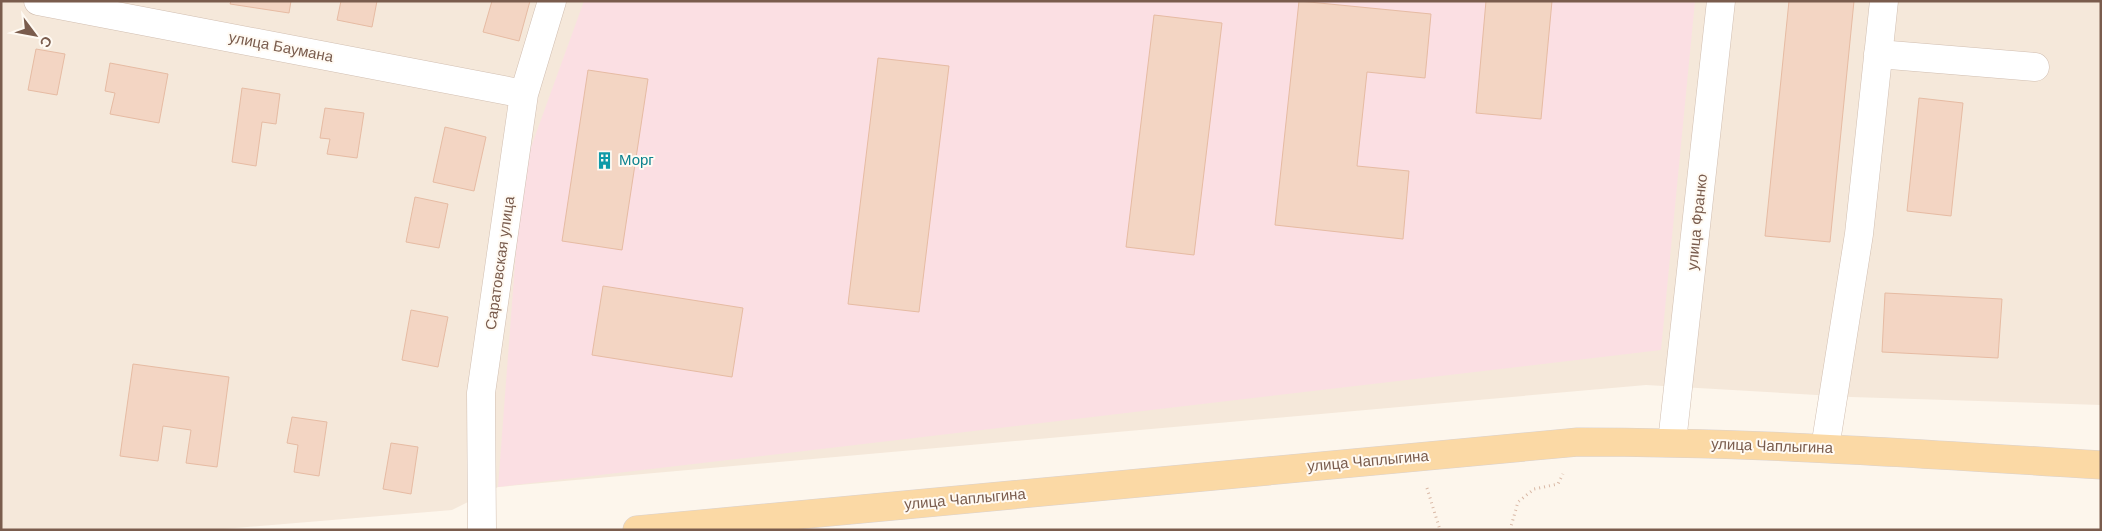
<svg xmlns="http://www.w3.org/2000/svg" width="2102" height="531" viewBox="0 0 2102 531" font-family="Helvetica,sans-serif">
  <rect width="100%" height="100%" fill="#fdf6ec"/>
  <path fill="#f5e8da" d="M1 1H2101V405L1851 397 1646 385 498 487 452 510 212 530H1Z"/>
  <path fill="#fbdfe3" d="M584 1H1695L1661 350 498 487 522 172Z"/>
  <path fill="#f3d5c3" stroke="#e6bba3" d="M231 1H291L289 13 230 4Z
    M341 1H377L372 27 337 20Z
    M492 1H530L519 41 483 32Z
    M1299 1 1431 14 1425 78 1367 72 1357 166 1409 171 1403 239 1275 225Z
    M1486 1H1552L1541 119 1476 113Z
    M1789 1H1854L1830 242 1765 236Z
    M1154 15 1222 23 1194 255 1126 247Z
    M36 49 65 54 57 95 28 90Z
    M878 58 949 66 919 312 848 304Z
    M110 63 168 74 159 123 110 114 115 93 105 91Z
    M588 70 648 79 622 250 562 241Z
    M242 88 280 94 276 124 262 122 256 166 232 162Z
    M1919 98 1963 103 1951 216 1907 211Z
    M325 108 364 113 357 158 327 154 330 139 320 138Z
    M445 127 486 137 474 191 433 182Z
    M415 197 448 204 439 248 406 242Z
    M603 286 743 308 732 377 592 355Z
    M1885 293 2002 299 1998 358 1882 352Z
    M411 310 448 317 438 367 402 360Z
    M133 364 229 377 217 467 186 463 191 430 163 426 158 461 120 456Z
    M292 417 327 422 319 476 294 472 298 445 287 443Z
    M391 443 418 447 411 494 383 489Z"/>
  <g fill="none" stroke-linecap="round" stroke-linejoin="round">
    <defs>
      <path id="minor" d="M38 1 524 94
        M1878 54 2035 67
        M1672 442 1721 1
        M1825 448 1859 234 1884 1
        M482 530 481 393 524 94 552 1"/>
      <path id="major" d="M637 530 1578 442C1753 442 1927 454 2101 465"/>
    </defs>
    <use href="#minor" stroke="#d1beb0" stroke-width="29"/>
    <use href="#major" stroke="#dad1cd" stroke-width="29"/>
    <path stroke="#d9b8a5" stroke-width="3" stroke-dasharray="1 4" stroke-linecap="butt" d="M1427 488 1440 530
      M1510 530 1518 502 1534 489 1558 484 1563 474"/>
    <use href="#minor" stroke="#fff" stroke-width="28"/>
    <use href="#major" stroke="#fbd9a5" stroke-width="28"/>
  </g>
  <defs>
    <symbol id="building-bare" viewBox="-9 -9 18 18"><path d="M-4-6H4V6H1V3H-1V6H-4ZM-2.5-4.3h1.7v1.8h-1.7ZM.8-4.3h1.7v1.8H.8ZM-2.5-1h1.7V.8h-1.7ZM.8-1h1.7V.8H.8Z" fill="#0f9aa8" stroke="#fffaf3" stroke-width="2.5" paint-order="stroke"/></symbol>
  </defs>
  <g fill-rule="evenodd">
    <use href="#building-bare" x="592" y="148" width="25" height="25"/>
  </g>
  <g text-anchor="middle" stroke-width="4" stroke-linejoin="round" paint-order="stroke">
    <g font-size="15" fill="#7a5c4d" stroke="#fffaf3">
      <text transform="translate(281 47) rotate(11)" y="5">улица Баумана</text>
      <text transform="translate(1697 222) rotate(-84)" y="5">улица Франко</text>
      <text transform="translate(500 263) rotate(-82)" y="5">Саратовская улица</text>
      <text transform="translate(1772 446) rotate(2)" y="5">улица Чаплыгина</text>
      <text transform="translate(1368 461) rotate(-5)" y="5">улица Чаплыгина</text>
      <text transform="translate(965 499) rotate(-5)" y="5">улица Чаплыгина</text>
    </g>
    <g font-size="15" fill="#0d838f" stroke="#fffaf3" text-anchor="start">
      <text x="619" y="165">Морг</text>
    </g>
  </g>
  <rect width="2102" height="531" fill="none" stroke="#7a5c4d" stroke-width="5"/>
  <g transform="translate(35 35) rotate(122)" stroke="#fffaf3" stroke-width="4" paint-order="stroke">
  <path d="M0-4L9 19L0 12L-9 19Z" fill="#7a5c4d"/>
  <text y="-8" font-size="14" font-weight="bold" text-anchor="middle" fill="#7a5c4d">С</text>
  </g>
</svg>
